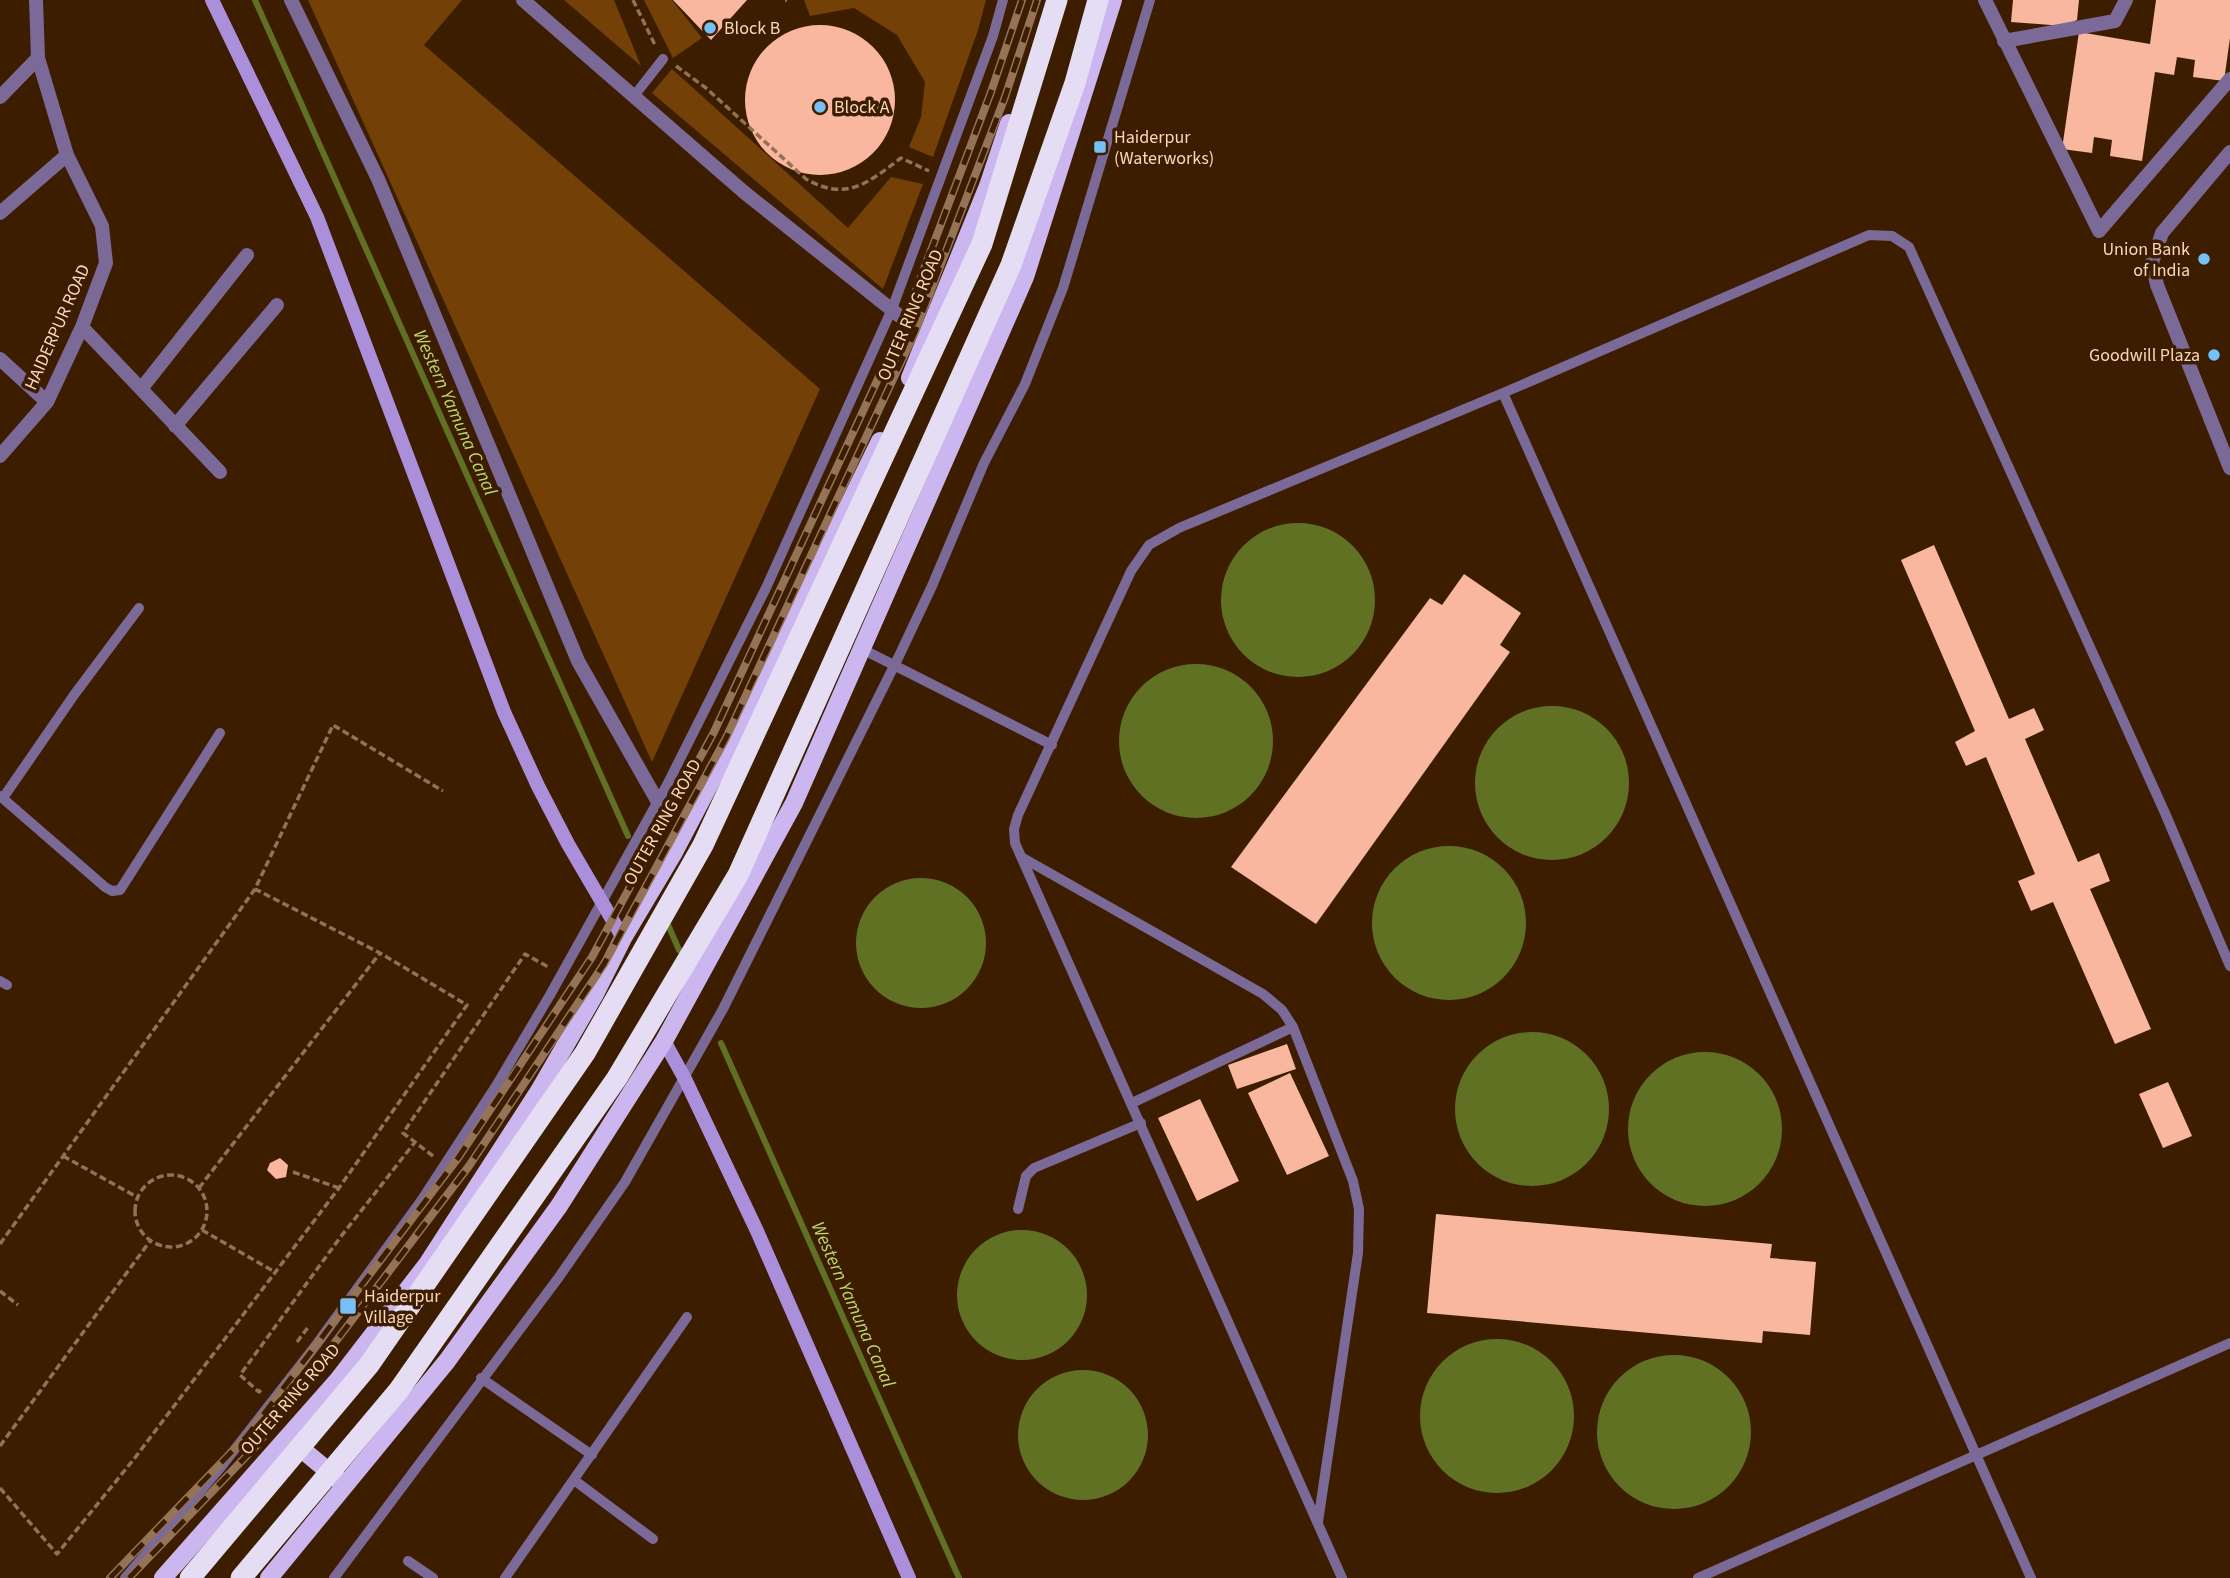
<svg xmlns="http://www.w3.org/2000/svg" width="2230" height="1578" viewBox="0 0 2230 1578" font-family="'Source Sans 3',sans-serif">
  <rect width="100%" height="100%" fill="#3c1d00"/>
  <path fill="#734108" d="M308 0H462L424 45 820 389 652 762Z
    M564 0H614L641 66Z
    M644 0H672L702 38 673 58Z
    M804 0H986L978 30 933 157 909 147 921 117 925 82 897 35 854 8 810 16Z
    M672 69 848 228 891 177 923 184 883 289 652 93Z"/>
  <path fill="#607123" d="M1221 600a77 77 0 1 1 154 0a77 77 0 1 1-154 0Z
    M1119 741a77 77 0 1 1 154 0a77 77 0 1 1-154 0Z
    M1475 783a77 77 0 1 1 154 0a77 77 0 1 1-154 0Z
    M1372 923a77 77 0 1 1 154 0a77 77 0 1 1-154 0Z
    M856 943a65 65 0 1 1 130 0a65 65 0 1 1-130 0Z
    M1455 1109a77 77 0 1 1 154 0a77 77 0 1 1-154 0Z
    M1628 1129a77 77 0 1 1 154 0a77 77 0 1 1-154 0Z
    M957 1295a65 65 0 1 1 130 0a65 65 0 1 1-130 0Z
    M1420 1416a77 77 0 1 1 154 0a77 77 0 1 1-154 0Z
    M1597 1432a77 77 0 1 1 154 0a77 77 0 1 1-154 0Z
    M1018 1435a65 65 0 1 1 130 0a65 65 0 1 1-130 0Z"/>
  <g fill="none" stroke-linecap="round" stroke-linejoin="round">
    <path stroke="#607123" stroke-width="6" d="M255 0 628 836
      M666 920 679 950
      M721 1043 959 1578"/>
  </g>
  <path fill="#f8b79e" d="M673 0H747L711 40Z
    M2013 0H2079L2077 20 2063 26 2011 22Z
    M2156 0H2230V38L2224 81 2193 77 2195 60 2177 57 2174 75 2155 72 2142 161 2110 156 2112 140 2094 137 2092 153 2062 149 2079 32 2150 44Z
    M745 100a75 75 0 1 1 150 0a75 75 0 1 1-150 0Z
    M1934 545 2009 719 2034 708 2044 730 2025 739 2078 862 2099 853 2110 881 2090 889 2151 1029 2115 1044 2053 902 2031 911 2018 881 2035 874 1986 757 1966 766 1955 742 1975 731 1901 560Z
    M1464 574 1521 613 1500 645 1510 652 1316 924 1231 867 1430 598 1442 605Z
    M1287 1044 1296 1069 1237 1089 1228 1065Z
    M1290 1073 1329 1156 1287 1175 1248 1093Z
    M2168 1082 2192 1136 2163 1148 2139 1094Z
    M1200 1099 1239 1181 1197 1201 1158 1118Z
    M280 1158 288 1165 286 1177 276 1179 267 1170 270 1163Z
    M1436 1214 1772 1244 1770 1258 1816 1262 1810 1335 1763 1331 1762 1343 1427 1313Z"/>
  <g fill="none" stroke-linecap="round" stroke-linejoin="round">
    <path stroke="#927154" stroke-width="3.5" stroke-dasharray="7 3.5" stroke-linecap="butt" d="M633 0 656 47
      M785 0H787
      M676 66 706 88 806 179C846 202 868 183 901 158L929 171
      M63 1156 137 1197
      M433 1156 403 1133 525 954 550 968
      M293 1172 339 1188
      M135 1211a36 36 0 1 1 72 0a36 36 0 1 1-72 0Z
      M199 1188 380 953
      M202 1230 275 1272
      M0 1244 255 889 333 725 443 791
      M0 1291 18 1305
      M297 1342 309 1326
      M261 1390 259 1392 240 1375 339 1239 415 1142
      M0 1446 150 1241
      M0 1488 57 1554 134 1459 339 1188 467 1005 380 953 255 889"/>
    <path stroke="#7b6998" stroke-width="10" d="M634 96 663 59
      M1503 393 2031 1578
      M862 649 1052 745
      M0 796 105 887 112 891 120 890 220 733
      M3 798 74 695 139 608
      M1023 858 1263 994 1282 1010 1293 1027 1353 1181 1359 1209 1358 1253 1318 1522
      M0 981 7 985
      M1132 1103 1293 1027
      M1018 1209 1026 1176 1034 1168 1141 1123
      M481 1378 592 1455
      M574 1480 653 1539
      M408 1561 433 1578
      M125 1578 221 1467 316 1345 421 1201 496 1086 550 995 667 785 766 588 892 309 993 36 1003 0
      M334 1578 559 1277 625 1182 723 1009 899 656 932 586 984 463 1025 384 1063 288 1150 0
      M505 1578 687 1317
      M1342 1578 1015 843 1014 829 1018 815 1131 571 1149 545 1179 528 1503 393 1869 235 1892 236 1909 247 2165 813 2230 966
      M1698 1578 2230 1343"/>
    <path stroke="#7b6998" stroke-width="14" d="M291 0 378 179 578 661 658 802
      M523 0 745 193 926 337
      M1985 0 2099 231 2230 79
      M2004 41 2115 21 2126 0
      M0 97 38 58
      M2230 152 2162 233 2152 262 2157 285 2230 468
      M0 213 67 155
      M82 327 220 472
      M0 359 47 402
      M141 389 247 255
      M175 426 277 305
      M0 456 47 402 82 327 106 263 102 226 67 155 38 58 36 0"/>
    <path stroke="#ac8fdb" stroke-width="14" d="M212 0 317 217 504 712 538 786 568 844 623 938
      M664 1041 685 1079 757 1231 909 1578"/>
    <path stroke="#cbb6f0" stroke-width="18" d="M910 378 988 186 1009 123
      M292 1441 340 1481
      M163 1578 338 1380 428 1263 539 1091 595 994 623 938 673 854 746 715 880 441
      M269 1578 447 1361 559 1206 664 1041 794 803 1025 277 1113 0"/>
    <defs>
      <path id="rail" d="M110 1578 247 1436 458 1158 592 957 714 732 902 327 991 92 1022 0
        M129 1578 257 1445 469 1166 604 964 726 738 915 332 1005 97 1037 0"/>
    </defs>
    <use href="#rail" stroke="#947357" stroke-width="8"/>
    <use href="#rail" stroke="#3c1d00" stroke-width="5" stroke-dasharray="16" stroke-linecap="butt"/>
    <path stroke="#e5ddf4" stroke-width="21" d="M190 1578 369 1365 585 1053 703 845 982 244 1057 0
      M241 1578 399 1390 617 1078 738 875 1011 265 1075 83 1098 0"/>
  </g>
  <g fill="#75c0f6" stroke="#3c1d00" stroke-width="2.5">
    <circle cx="710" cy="28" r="7"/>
    <circle cx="820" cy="107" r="7"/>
    <rect x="1093" y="140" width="14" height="14" rx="3.5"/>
    <circle cx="2204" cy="259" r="7"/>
    <circle cx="2214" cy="355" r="7"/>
    <rect x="339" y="1297" width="18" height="18" rx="3.5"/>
  </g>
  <g text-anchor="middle" stroke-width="7" stroke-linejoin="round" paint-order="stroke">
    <g font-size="18" fill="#fad7bb" stroke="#3c1d00" text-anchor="start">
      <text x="724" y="34">Block B</text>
      <text x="834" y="113">Block A</text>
      <text x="1114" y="143">Haiderpur<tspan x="1114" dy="21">(Waterworks)</tspan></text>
      <text x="2190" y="255" text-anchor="end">Union Bank<tspan x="2190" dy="21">of India</tspan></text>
      <text x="2200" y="361" text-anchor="end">Goodwill Plaza</text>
      <text x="364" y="1302">Haiderpur<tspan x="364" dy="21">Village</tspan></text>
    </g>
    <g font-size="18" fill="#fad7bb" stroke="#3c1d00">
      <text transform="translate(910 315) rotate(-67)" y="6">OUTER RING ROAD</text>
      <text transform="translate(57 327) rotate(-66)" y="6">HAIDERPUR ROAD</text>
      <text transform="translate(662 822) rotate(-61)" y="6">OUTER RING ROAD</text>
      <text transform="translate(290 1399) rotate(-49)" y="6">OUTER RING ROAD</text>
    </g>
    <g font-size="19" font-style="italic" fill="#bcd76e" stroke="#3c1d00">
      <text transform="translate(456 412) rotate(66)" y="7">Western Yamuna Canal</text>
      <text transform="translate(854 1304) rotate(66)" y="7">Western Yamuna Canal</text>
    </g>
  </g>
</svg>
